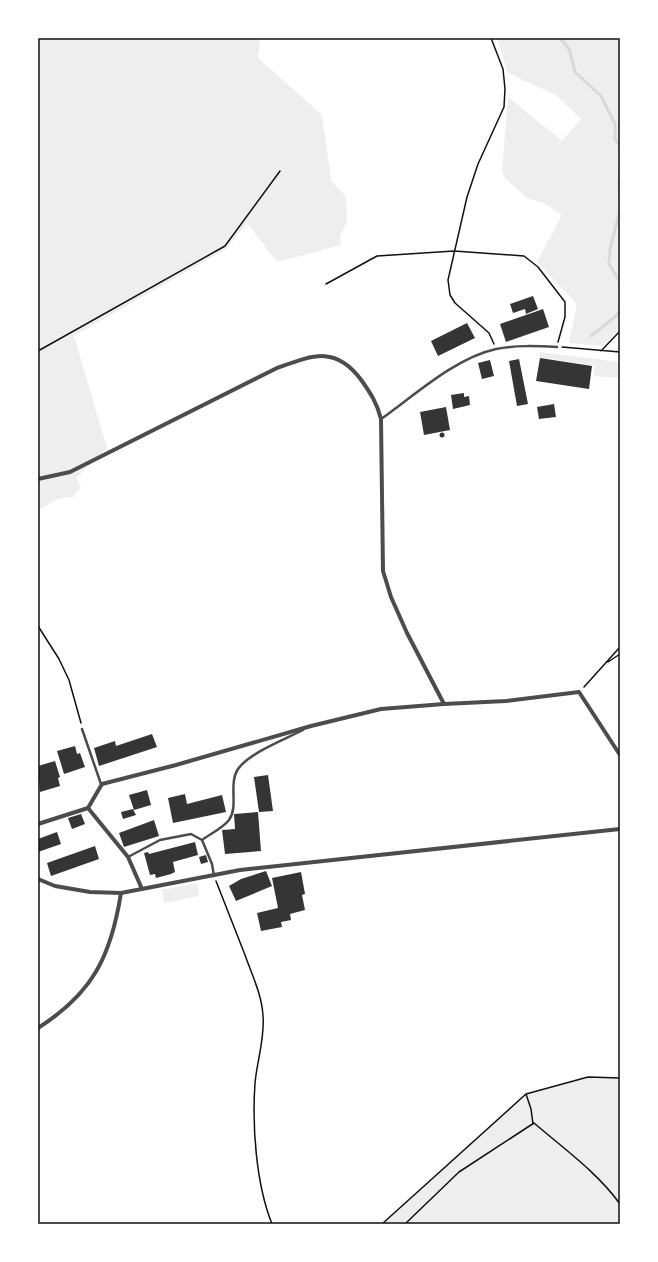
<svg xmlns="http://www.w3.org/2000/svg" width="658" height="1262" viewBox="0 0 658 1262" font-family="'Work Sans',sans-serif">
  <rect width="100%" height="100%" fill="#fff"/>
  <path fill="#eee" d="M45 38H260L258 58 322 115 331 180 346 197 347 222 340 235 341 245 277 262 247 223 226 249 74 336 107 448 76 478 81 487 73 497 58 499 38 510V42Z
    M497 38H620V328L603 346 569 343 577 304 537 262 562 215 544 203 527 198 506 179 502 172 508 97 562 141 581 119 556 95 508 73Z
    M540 352 620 362V378L593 376 595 366 539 357Z
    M197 883 199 896 164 903 162 890Z
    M588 1077 620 1078V1224H382L526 1094Z"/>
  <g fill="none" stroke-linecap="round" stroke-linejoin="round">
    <path stroke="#d9d9d9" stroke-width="3" d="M560 38 569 49 575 72 601 96 615 124V139L620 146
      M620 169 619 183 620 197
      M620 210 610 249 609 264 620 282
      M591 336 617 315 620 310"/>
  </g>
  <path fill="#353535" d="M533 296 538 309 526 314 525 309 513 313 510 304Z
    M543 309 549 327 506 342 500 324Z
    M467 323 475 338 438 356 431 341Z
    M540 358 592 366 589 389 536 381Z
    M519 359 528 404 517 406 509 361Z
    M490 360 494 376 482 379 478 363Z
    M464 393V397L469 396 470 405 453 409 451 395Z
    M554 404 556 417 539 419 537 407Z
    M446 407 450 430 424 435 420 412Z
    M439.5 435a2.5 2.5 0 1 1 5 0a2.5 2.5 0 1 1-5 0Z
    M152 734 157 747 99 766 94 748 115 741 116 746Z
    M75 746 77 754 80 753 85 767 64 774 57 751Z
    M55 761 60 777 58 778 60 786 40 792 38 766Z
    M268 775 273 811 259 812 254 777Z
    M147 790 151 805 134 810 129 795Z
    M185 794 187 804 222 795 226 812 173 823 168 798Z
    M133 809 136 815 123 819 121 812Z
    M258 812 261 851 225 854 222 830 235 829 234 814Z
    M81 814 85 824 72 829 68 818Z
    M154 820 159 836 124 847 119 833Z
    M57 832 61 844 38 852V839Z
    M195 842 198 855 173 862 175 872 171 874 156 878 155 874 150 875 144 853 148 852 149 854Z
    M95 846 99 859 51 876 47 863Z
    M206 855 208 862 201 864 199 857Z
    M266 871 272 886 236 901 229 886 241 879Z
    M301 872 305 894 302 895 305 910 290 914 291 920 281 922 282 927 261 931 257 913 278 908 272 878Z"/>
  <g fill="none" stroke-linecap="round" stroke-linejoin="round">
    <path stroke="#111" stroke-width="1.5" d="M491 38 503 69 505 89 504 107 478 164 467 197 448 280 450 295 455 303 489 333 494 344
      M326 284 377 256 454 251 524 256 538 267 565 302V317L558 342
      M562 347 620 352
      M38 351 225 246 280 171
      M601 351 620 331
      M38 626 59 659 69 680 81 723
      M608 662 620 654
      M584 687 620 647
      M216 881C226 906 235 930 245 955 252 975 262 995 263 1016 265 1038 257 1061 255 1083 252 1126 256 1184 272 1224
      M526 1094 531 1109 533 1124
      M382 1224 526 1094 588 1077 620 1078
      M405 1224 459 1172 534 1123C563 1148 597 1172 620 1204"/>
    <path stroke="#4c4c4c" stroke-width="2.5" d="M381 419C415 395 455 358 496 349 516 345 537 346 557 347
      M82 729 101 784
      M202 840C210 834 223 828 229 820 239 806 228 784 238 769 249 753 286 739 303 730
      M128 857 160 840 191 834 202 840 212 864 214 876"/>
    <path stroke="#4c4c4c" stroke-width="4" d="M38 479 70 472 277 368C313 355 336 345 362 381 371 394 377 403 381 419L383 571 391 597 407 633 444 704 506 701 579 692 620 755
      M88 808 128 857 142 889
      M38 824 88 808 102 784 176 765 311 726 381 709 444 704
      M38 879 55 886 90 892 121 893 240 870 620 829
      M38 1028C93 993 111 956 121 893"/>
  </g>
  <rect width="658" height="1262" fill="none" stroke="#ffffff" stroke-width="78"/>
  <rect x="39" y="39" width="580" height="1184" fill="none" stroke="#111" stroke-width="1.5"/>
</svg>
